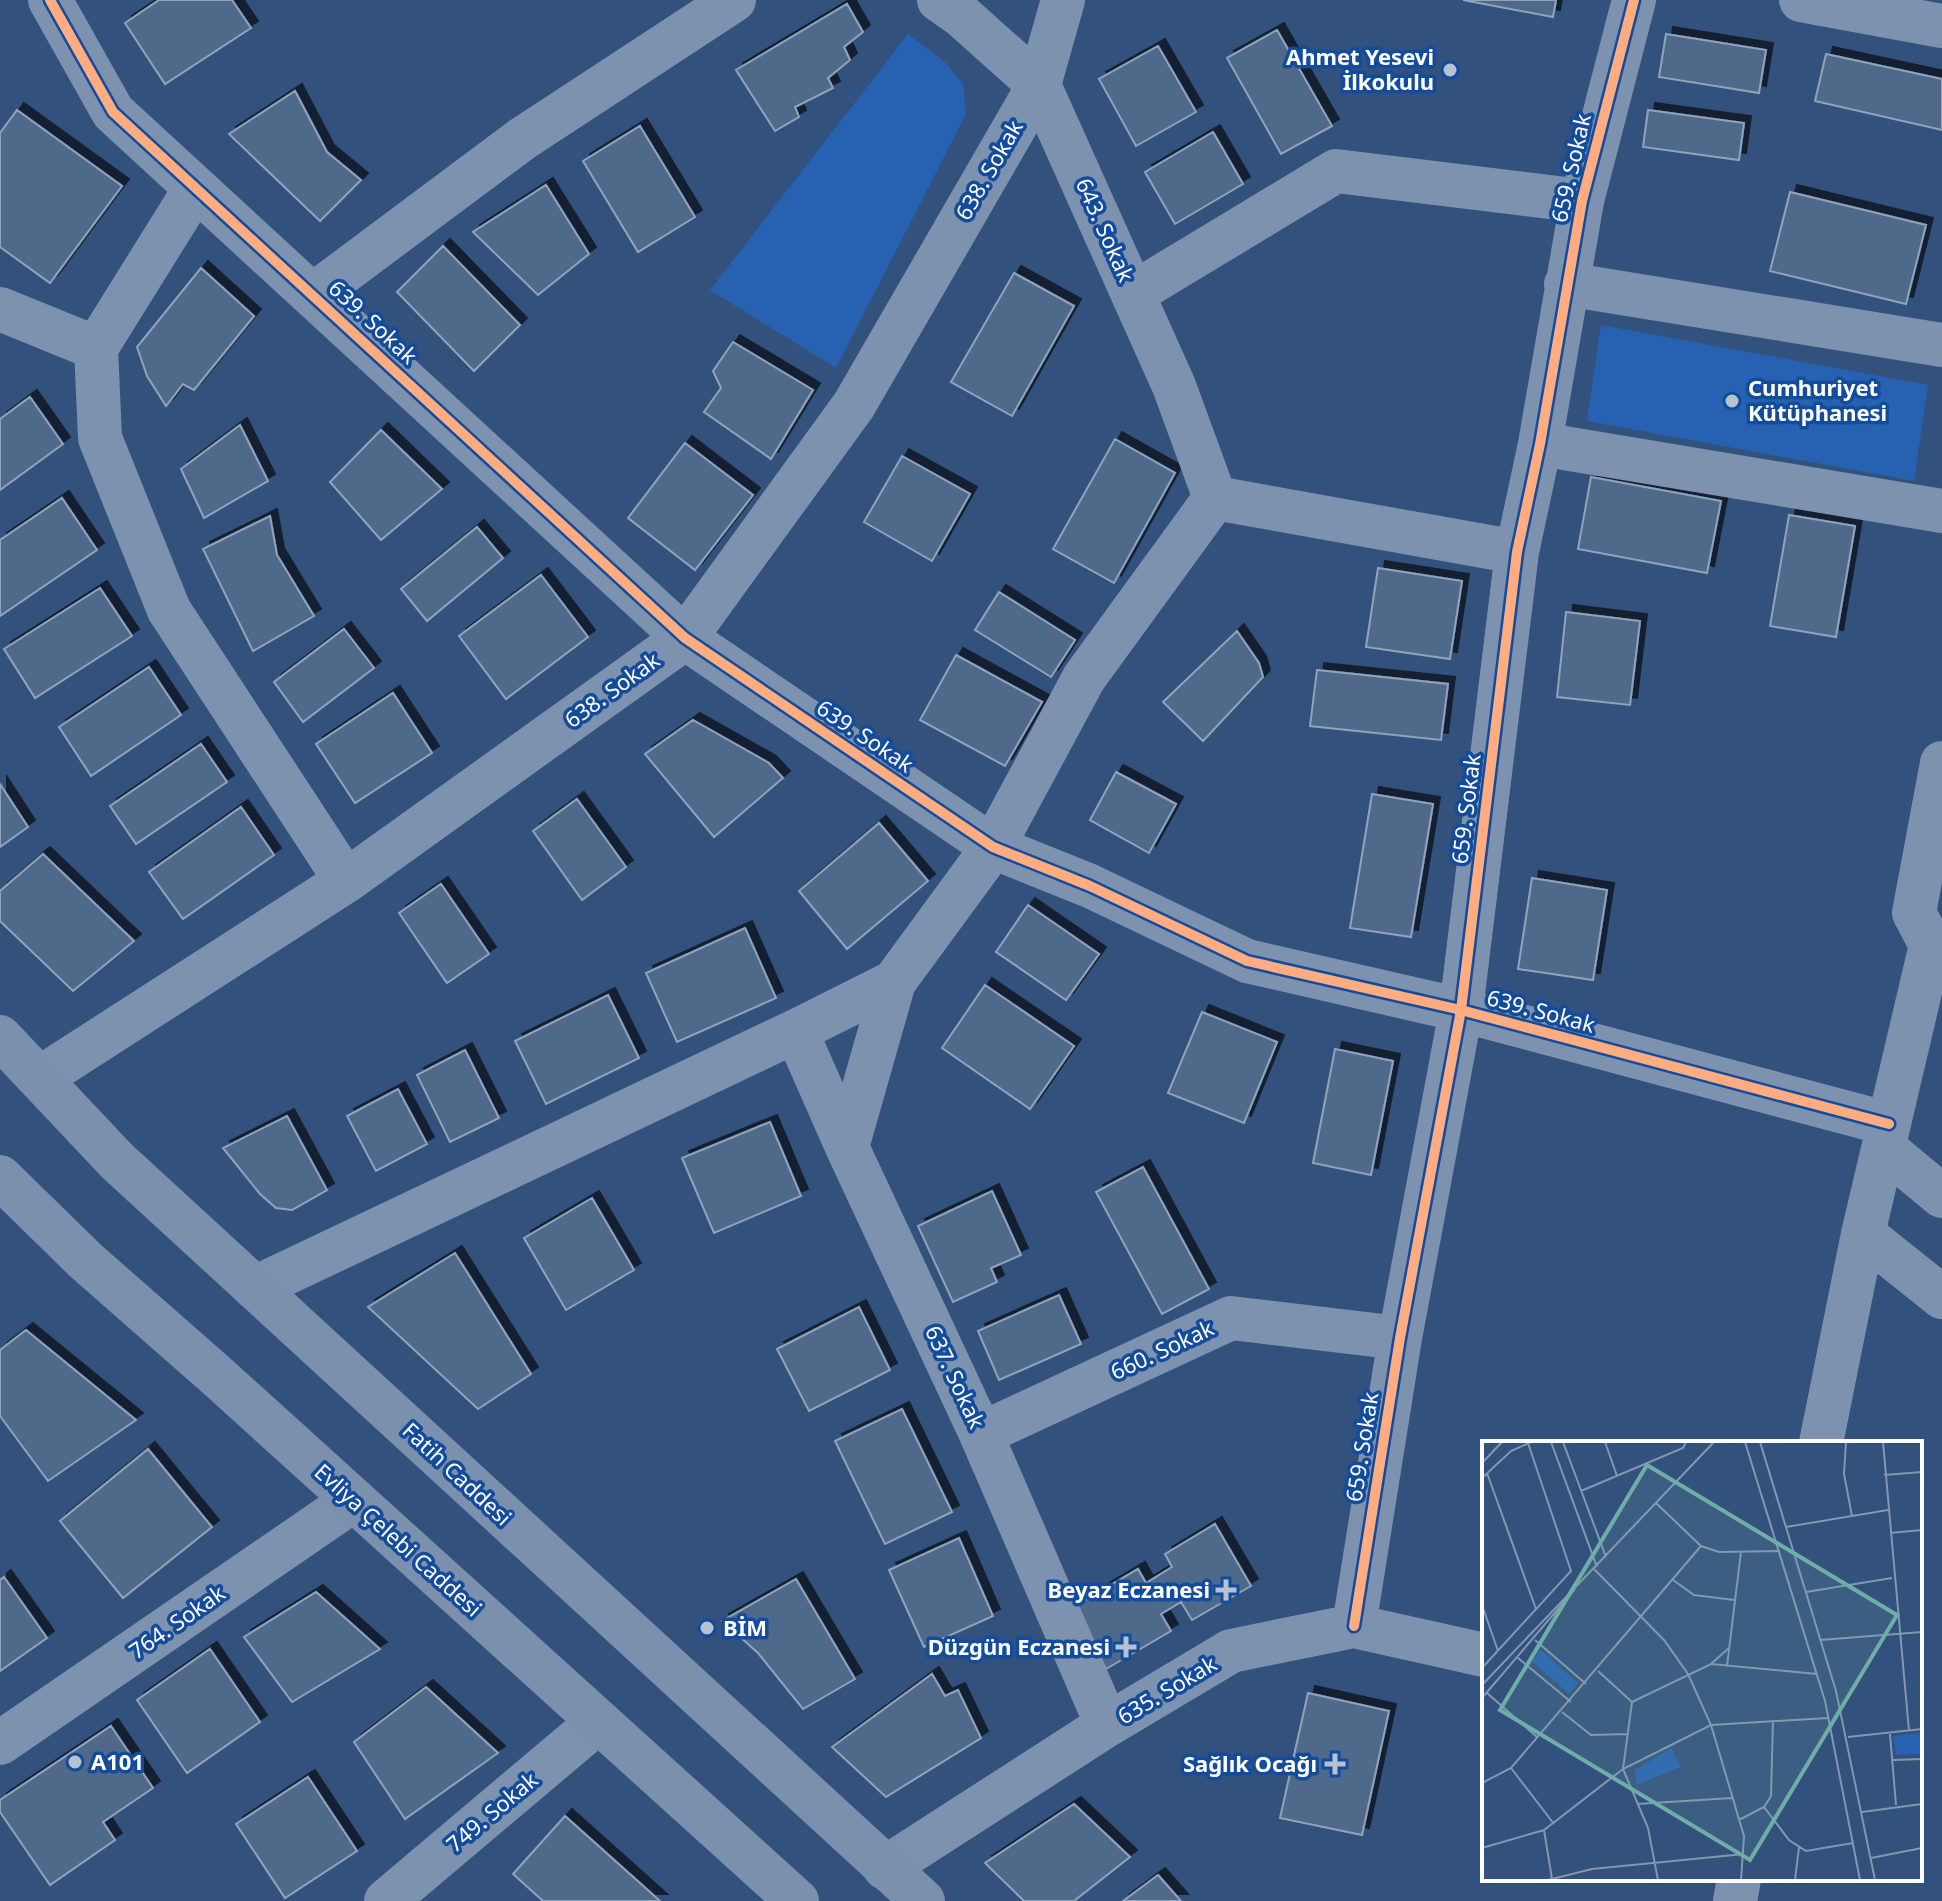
<svg xmlns="http://www.w3.org/2000/svg" width="1942" height="1901" viewBox="0 0 1942 1901" font-family="'Noto Sans',sans-serif">
  <defs>
    <filter id="shadow"><feDropShadow dx="7" dy="-7" stdDeviation="0" flood-color="#0009"/></filter>
  </defs>
  <rect width="100%" height="100%" fill="#32517c"/>
  <path fill="#2762b2" d="M908 34 946 63 963 84 966 114 836 368 710 290Z
    M1601 325 1928 385 1914 481 1587 421Z"/>
  <path fill="#50698b" stroke="#91a3bb" stroke-width="2" filter="url(#shadow)" d="M159 0H232L251 28 165 84 125 23Z
    M1463 0H1556L1553 17Z
    M847 4 863 32 844 47 850 60 828 78 833 88 795 107 799 117 775 131 736 70Z
    M1277 30 1332 126 1281 154 1227 58Z
    M1666 34 1766 50 1759 93 1659 77Z
    M1158 46 1196 112 1136 146 1099 79Z
    M1826 54 1942 79V130L1815 101Z
    M295 91 327 152 361 180 320 221 229 134Z
    M17 110 122 186 50 283 0 247V133Z
    M1648 110 1744 123 1739 160 1643 147Z
    M640 126 695 217 638 252 583 161Z
    M1213 132 1243 184 1175 224 1145 172Z
    M546 185 589 254 538 295 473 232Z
    M1790 192 1926 225 1906 304 1770 271Z
    M443 246 520 325 474 371 397 292Z
    M201 268 254 316 194 390 183 384 166 406 147 376 137 347Z
    M1014 273 1074 306 1012 416 951 382Z
    M733 342 813 390 771 459 704 412 721 388 713 371Z
    M30 397 63 444 0 490V419Z
    M240 425 268 481 204 518 181 469Z
    M381 430 442 489 381 540 330 482Z
    M1115 439 1175 473 1114 583 1053 549Z
    M685 443 753 495 695 570 628 518Z
    M902 456 970 494 932 561 864 522Z
    M1591 477 1721 501 1707 573 1578 549Z
    M62 498 97 550 0 616V540Z
    M1789 515 1855 526 1836 637 1770 626Z
    M270 516 277 555 314 616 253 651 203 549Z
    M477 527 503 558 427 621 401 589Z
    M1378 568 1462 581 1450 659 1366 647Z
    M541 575 588 637 506 699 459 636Z
    M100 588 132 636 35 698 4 649Z
    M999 592 1075 640 1051 677 975 630Z
    M1566 612 1640 621 1630 705 1557 697Z
    M344 629 374 668 303 722 274 682Z
    M1237 631 1259 663 1263 677 1203 741 1163 702Z
    M956 655 1042 702 1005 766 920 720Z
    M149 667 181 715 91 776 59 727Z
    M1317 670 1448 684 1441 740 1310 726Z
    M393 693 432 753 355 803 316 744Z
    M693 720 769 763 783 778 714 837 645 754Z
    M201 744 227 782 136 844 110 806Z
    M1116 772 1176 804 1149 853 1090 820Z
    M0 784 28 827 0 847Z
    M1372 794 1433 804 1411 937 1350 928Z
    M577 799 626 867 582 900 533 831Z
    M241 807 274 855 183 919 149 872Z
    M879 823 928 881 847 949 799 891Z
    M43 854 134 941 73 991 0 921V891Z
    M1532 878 1607 890 1593 980 1518 969Z
    M441 884 489 954 447 983 399 913Z
    M1028 905 1099 954 1066 1000 996 952Z
    M745 928 776 998 677 1042 646 973Z
    M985 985 1074 1046 1030 1109 942 1048Z
    M608 995 639 1058 546 1104 515 1041Z
    M1202 1012 1277 1042 1244 1123 1168 1093Z
    M1335 1049 1393 1061 1371 1175 1313 1163Z
    M465 1050 499 1118 450 1142 417 1075Z
    M398 1089 427 1144 376 1171 347 1116Z
    M287 1116 327 1190 292 1210 276 1208 260 1194 223 1148Z
    M770 1122 801 1196 714 1233 682 1158Z
    M1143 1167 1209 1289 1162 1314 1096 1192Z
    M992 1191 1021 1255 991 1268 997 1282 953 1302 918 1226Z
    M592 1198 634 1270 566 1310 524 1238Z
    M455 1253 531 1374 478 1409 368 1307Z
    M1059 1295 1081 1344 999 1380 978 1331Z
    M859 1307 890 1370 809 1411 777 1349Z
    M26 1330 136 1420 48 1481 0 1416V1350Z
    M902 1409 952 1512 885 1544 835 1441Z
    M148 1449 212 1527 123 1598 60 1521Z
    M1215 1524 1251 1586 1192 1620 1181 1602 1161 1614 1171 1631 1106 1669 1070 1609 1138 1569 1146 1583 1172 1567 1165 1554Z
    M959 1538 993 1616 924 1647 889 1570Z
    M4 1577 47 1638 0 1671V1580Z
    M796 1579 855 1679 803 1709 758 1653 722 1621Z
    M316 1592 380 1649 292 1702 244 1637Z
    M210 1649 260 1722 187 1773 137 1700Z
    M932 1674 945 1696 958 1690 981 1738 886 1797 832 1747Z
    M426 1687 498 1753 405 1819 354 1742Z
    M1308 1693 1389 1711 1362 1835 1280 1818Z
    M111 1726 153 1788 103 1822 115 1840 50 1885 0 1812V1800Z
    M308 1777 357 1851 285 1898 236 1824Z
    M1074 1804 1130 1857 1074 1901H1024L985 1863Z
    M565 1816 660 1901H543L513 1874Z
    M1158 1875 1181 1901H1123Z"/>
  <g fill="none" stroke-linecap="round" stroke-linejoin="round">
    <path stroke="#7d92ae" stroke-width="44" d="M50 0 113 112 685 638 993 847 1090 886 1247 961 1461 1010 1889 1124
      M939 0 962 16 1039 85 1174 386 1215 498
      M1801 0 1942 26
      M195 189 96 348 100 438 169 610 346 881
      M1566 284 1942 345
      M1134 293 1336 171 1582 201
      M313 295 522 139 734 0
      M0 309 96 348
      M1540 444 1942 511
      M796 1031 847 1147 981 1434 1107 1725
      M40 1078 346 881 685 638 854 405 1039 85 1063 0
      M847 1147 894 982
      M1884 1148 1942 1196
      M1863 1234 1942 1297
      M255 1288 796 1031 894 982 993 847 1084 678 1215 498 1517 552
      M981 1434 1231 1318 1400 1338
      M1821 1443 1863 1234 1931 945 1914 913 1942 763
      M1354 1626 1400 1338 1461 1010 1517 552 1540 444 1582 201 1634 0
      M0 1743 354 1500
      M885 1868 1107 1725 1231 1651 1354 1626 1484 1655
      M386 1901 598 1722
      M1735 1901 1739 1879"/>
    <path stroke="#7b90ac" stroke-width="44" d="M0 1037 117 1161 923 1901
      M0 1177 86 1261 217 1376 797 1901"/>
    <defs>
      <path id="cycleway" d="M50 0 113 112 685 638 993 847 1090 886 1247 961 1461 1010 1889 1124
        M1354 1626 1400 1338 1461 1010 1517 552 1540 444 1582 201 1634 0"/>
    </defs>
    <use href="#cycleway" stroke="#134c9c" stroke-width="15"/>
    <use href="#cycleway" stroke="#ffac80" stroke-width="10"/>
  </g>
  <g fill="#b7c2d1" stroke="#134c9c" stroke-width="3">
    <circle cx="1450" cy="70" r="8"/>
    <circle cx="1732" cy="401" r="8"/>
    <path d="M1222 1578h8v8h8v8h-8v8h-8v-8h-8v-8h8z"/>
    <circle cx="707" cy="1628" r="8"/>
    <path d="M1122 1635h8v8h8v8h-8v8h-8v-8h-8v-8h8z"/>
    <circle cx="75" cy="1762" r="8"/>
    <path d="M1331 1752h8v8h8v8h-8v8h-8v-8h-8v-8h8z"/>
  </g>
  <g text-anchor="middle" stroke-width="7" stroke-linejoin="round" paint-order="stroke">
    <g font-size="22" font-weight="bold" fill="#fff" stroke="#134c9c" text-anchor="end">
      <text x="1434" y="65">Ahmet Yesevi<tspan x="1434" dy="25">İlkokulu</tspan></text>
      <text x="1748" y="396" text-anchor="start">Cumhuriyet<tspan x="1748" dy="25">Kütüphanesi</tspan></text>
      <text x="1210" y="1598">Beyaz Eczanesi</text>
      <text x="723" y="1636" text-anchor="start">BİM</text>
      <text x="1110" y="1655">Düzgün Eczanesi</text>
      <text x="91" y="1770" text-anchor="start">A101</text>
      <text x="1317" y="1772">Sağlık Ocağı</text>
    </g>
    <g font-size="22" fill="#fff" stroke="#134c9c">
      <text transform="translate(1571 168) rotate(-77)" y="8">659. Sokak</text>
      <text transform="translate(989 170) rotate(-60)" y="8">638. Sokak</text>
      <text transform="translate(1105 230) rotate(66)" y="8">643. Sokak</text>
      <text transform="translate(373 322) rotate(43)" y="8">639. Sokak</text>
      <text transform="translate(612 690) rotate(-36)" y="8">638. Sokak</text>
      <text transform="translate(865 736) rotate(34)" y="8">639. Sokak</text>
      <text transform="translate(1466 809) rotate(-83)" y="8">659. Sokak</text>
      <text transform="translate(1541 1011) rotate(15)" y="8">639. Sokak</text>
      <text transform="translate(1162 1350) rotate(-25)" y="8">660. Sokak</text>
      <text transform="translate(955 1377) rotate(65)" y="8">637. Sokak</text>
      <text transform="translate(1362 1447) rotate(-81)" y="8">659. Sokak</text>
      <text transform="translate(457 1474) rotate(43)" y="8">Fatih Caddesi</text>
      <text transform="translate(398 1540) rotate(42)" y="8">Evliya Çelebi Caddesi</text>
      <text transform="translate(177 1622) rotate(-35)" y="8">764. Sokak</text>
      <text transform="translate(1167 1690) rotate(-31)" y="8">635. Sokak</text>
      <text transform="translate(492 1812) rotate(-40)" y="8">749. Sokak</text>
    </g>
  </g>
  <g transform="translate(1482 1441)">
    <rect width="440" height="440" fill="#32517c"/>
    <path d="M59 209 96 242 87 253 50 220ZM440 292V313L414 314 411 295ZM189 307 199 326 154 344 153 329Z" fill="#2762b2"/>
    <path fill="none" stroke="#8497b0" stroke-width="2" d="M69 1 115 126M81 1 124 116M123 1 135 35M263 1 343 260 378 439M278 1 354 250 393 439M364 1 362 33 370 75M401 1 427 290M0 22 20 1M5 32 54 168M402 34 440 31M0 37 29 10 49 1M99 50 201 7 204 1M174 62 219 105 237 111 298 110M304 86 406 69M408 92 440 89M112 128 182 199 206 233 229 284 262 395 259 439M191 139 212 154 252 159M324 151 410 137M0 164 16 210M53 199 104 243M338 199 440 191M36 217 89 261M229 223 248 206M245 225 259 111M0 227 89 130 46 2M116 230 150 261 229 223 335 233M0 244 232 1M5 252 55 296M0 257 93 148M150 261 141 328 166 387 176 439M80 271 109 294 145 293M408 293 414 364M366 296 440 288M411 319 440 318M29 327 72 383M0 342 29 327 219 105M155 363 250 357M282 366 307 399 324 410 371 402M380 371 440 363M257 379 282 366 289 355 291 279M62 389 70 438M0 407 62 389 141 328 229 284 346 277M389 417 440 407M66 439 110 428 262 413M313 439 317 406"/>
    <path fill="#6fada8" fill-opacity="0.15" stroke="#6fada8" stroke-width="4" d="M165 24 415 174 268 419 18 269Z"/>
    <rect width="440" height="440" fill="none" stroke="#fff" stroke-width="4"/>
  </g>
</svg>
